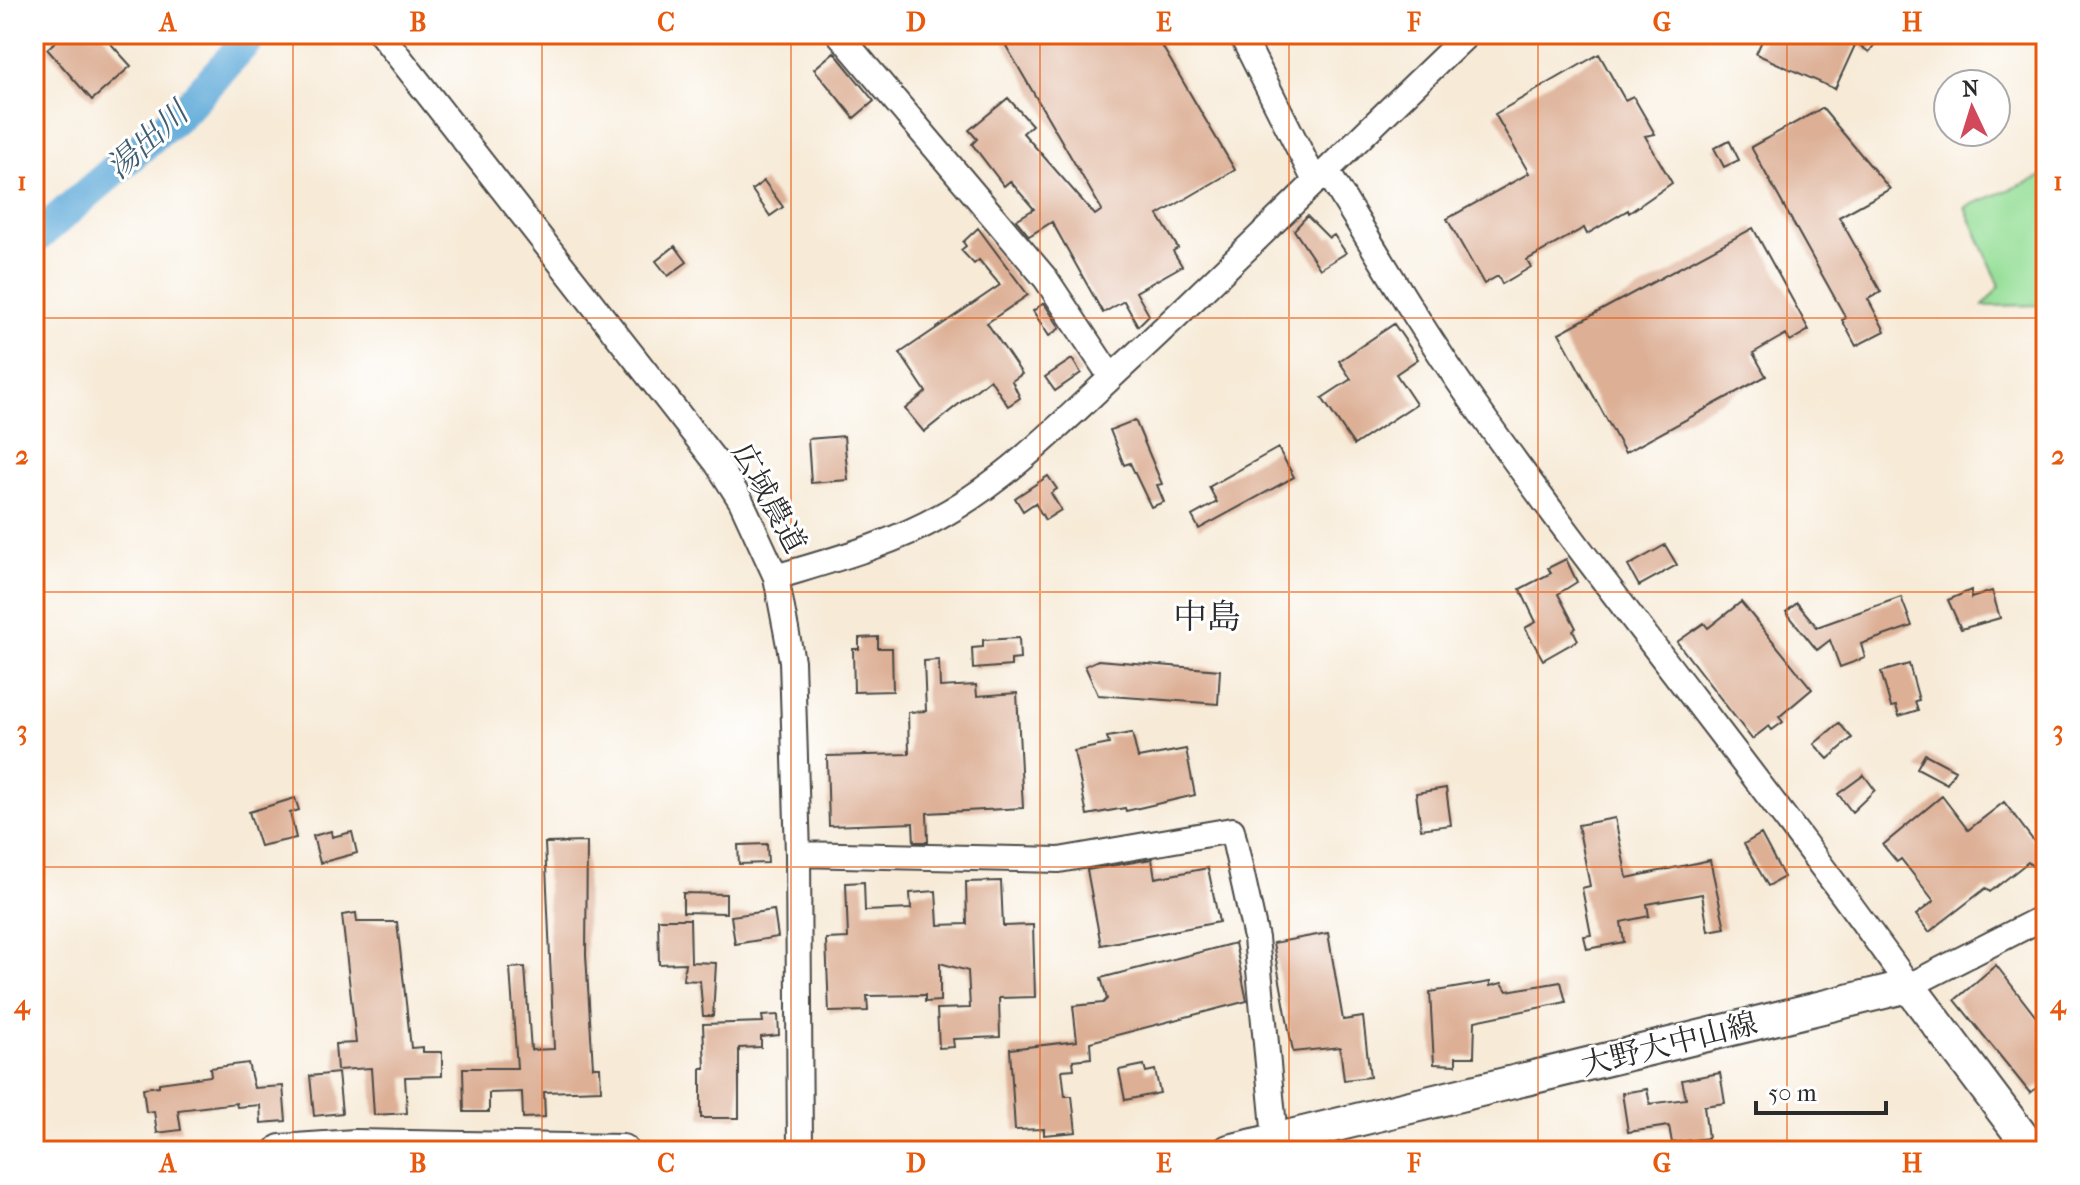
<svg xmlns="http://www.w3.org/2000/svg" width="2080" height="1185" viewBox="0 0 2080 1185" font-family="'IM FELL French Canon','Noto Serif JP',serif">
  <rect width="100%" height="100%" fill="#fff"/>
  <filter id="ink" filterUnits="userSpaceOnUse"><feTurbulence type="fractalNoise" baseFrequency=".0125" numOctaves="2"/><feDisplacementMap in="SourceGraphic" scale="16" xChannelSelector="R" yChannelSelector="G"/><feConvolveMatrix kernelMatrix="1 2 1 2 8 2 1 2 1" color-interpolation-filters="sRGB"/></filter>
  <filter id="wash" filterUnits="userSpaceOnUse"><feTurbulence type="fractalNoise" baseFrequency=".006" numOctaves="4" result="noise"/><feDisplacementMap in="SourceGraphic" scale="32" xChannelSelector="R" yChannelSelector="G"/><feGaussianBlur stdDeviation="1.8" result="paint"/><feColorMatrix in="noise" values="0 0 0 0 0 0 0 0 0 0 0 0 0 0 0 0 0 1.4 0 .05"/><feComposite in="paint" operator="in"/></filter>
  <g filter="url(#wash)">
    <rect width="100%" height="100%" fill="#f7ebd8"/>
    <path fill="#97df99" stroke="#618562" stroke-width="2" d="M2046 175V305L1983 306 2000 286 1965 207Z"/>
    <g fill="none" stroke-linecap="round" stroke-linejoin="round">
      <path stroke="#61abd9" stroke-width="32" d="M34 239 183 111 253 34"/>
    </g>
    <g id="blocks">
      <path fill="#ddb096" d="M64 34H102L131 66 92 100 47 49Z
        M999 34H1155L1235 170 1158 215 1178 248 1173 251 1182 266 1136 292 1149 315 1138 326 1124 301 1103 313 1052 222 1029 236 1016 220 1034 209 1010 181 1004 186 972 144 977 139 969 130 1008 98 1032 125 1023 133 1095 215 1102 210Z
        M1765 34H1882L1869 52 1856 43 1835 89 1756 54Z
        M834 52 874 101 854 118 814 69Z
        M1599 54 1625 100 1633 96 1655 134 1645 136 1672 183 1629 213 1628 210 1587 234 1584 228 1527 260 1531 267 1502 284 1498 276 1484 284 1447 219 1529 173 1495 114Z
        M1822 108 1890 189 1839 217 1881 292 1868 299 1885 331 1856 346 1842 320 1846 318 1751 147Z
        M1729 140 1739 160 1724 167 1714 148Z
        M764 181 783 207 770 216 752 190Z
        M1307 216 1329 238 1334 235 1346 253 1320 269 1294 230Z
        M978 228 1028 295 987 323 1022 374 1012 381 1020 398 1008 406 990 379 924 432 905 409 926 392 900 353 1000 285 979 260 974 264 961 250 966 246 963 242Z
        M1753 228 1809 330 1790 341 1786 334 1753 353 1766 376 1625 453 1559 333Z
        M675 246 687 262 668 276 656 261Z
        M1044 303 1060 328 1049 336 1033 311Z
        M1394 324 1418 359 1396 374 1416 404 1354 445 1322 398 1351 379 1339 361Z
        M1072 359 1081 373 1055 391 1045 377Z
        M1135 420 1162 484 1157 485 1164 502 1151 507 1130 463 1124 465 1110 430Z
        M844 436 848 480 811 483 808 439Z
        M1278 448 1294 477 1199 529 1192 516 1217 502 1209 487Z
        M1048 476 1057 489 1051 493 1061 510 1045 520 1035 503 1023 511 1015 498Z
        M1665 545 1677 565 1639 586 1628 566Z
        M1566 559 1577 582 1558 594 1576 628 1573 630 1578 640 1543 660 1525 628 1536 622 1520 589 1551 573 1548 568Z
        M1971 590V598L1992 591 2000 618 1961 629 1948 600Z
        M1901 597 1912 626 1861 644 1865 658 1840 667 1830 640 1817 650 1786 612 1797 603 1817 627Z
        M1741 602 1812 689 1779 717 1783 722 1772 730 1769 726 1752 739 1677 642 1704 623 1708 628Z
        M878 637V648H892L893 691 854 692 853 649H859V638Z
        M1019 638 1020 659 1011 660V666L973 669 972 648 983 647V640Z
        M939 660 940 687 976 685 977 696 1017 693 1023 808 927 813 928 842H914L913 823 829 826 827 756 909 754 908 712 926 711 924 661Z
        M1098 660 1220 670 1218 704 1098 695 1085 666Z
        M1909 664 1919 700 1915 701 1918 710 1899 716 1896 706 1891 707 1881 672Z
        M1839 723 1852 738 1828 759 1814 744Z
        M1132 733 1138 758 1186 749 1195 795 1126 811 1125 808 1087 815 1074 751 1109 744 1107 737Z
        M1925 754 1955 770 1947 784 1917 768Z
        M1864 775 1875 790 1852 812 1838 794Z
        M1446 788 1451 825 1421 829 1416 793Z
        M1942 796 1968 830 2004 802 2045 856 2032 866 2028 862 1990 892 1986 888 1929 932 1916 915 1934 901 1901 859 1897 862 1883 845Z
        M295 798 299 810 290 813 296 838 260 846 249 812Z
        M1615 818 1627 878 1710 860 1725 928 1708 931 1702 894 1647 904 1649 916 1621 922 1624 942 1587 949 1584 936 1591 935 1582 888 1590 886 1578 825Z
        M331 831 332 837 352 832 357 853 320 863 313 836Z
        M1761 834 1784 877 1768 886 1744 844Z
        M587 842 586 955 593 1067H600L601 1090 544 1092 545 1117 523 1118 522 1092 489 1093V1112H464L463 1068H517L510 968 525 967 531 1050 554 1049 545 843Z
        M767 844 768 863 739 864 738 845Z
        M1152 859 1155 878 1208 868 1219 922 1101 945 1087 870Z
        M1001 881 1003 926 1033 925 1035 997 999 998 1000 1037 953 1039 954 1047 939 1048 937 1009 970 1008 968 971 940 963V1001L925 1002V995L867 996 868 1011 829 1012 826 939 848 938 846 883 864 882 865 911 911 909 910 893 936 891 938 925 967 924 966 882Z
        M683 893 726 894V913L683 912Z
        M774 910 778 937 735 944 731 916Z
        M356 913 357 922H397L411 1048 423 1047V1052H442V1076L405 1077 407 1113 374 1115 371 1068 337 1070 335 1044 356 1043 342 915Z
        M658 919H690L691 962 716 963 713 1016H703L700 981 683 980 685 963 659 964Z
        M1328 933 1343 1020 1363 1017 1370 1077 1344 1080 1340 1047 1293 1052 1273 943Z
        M1235 943 1247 1001 1090 1042 1091 1058 1073 1060 1074 1069 1062 1070 1065 1096H1072L1076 1132 1044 1135V1129L1015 1130 1010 1049 1077 1041 1073 1006 1103 1003 1107 999 1101 978Z
        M1996 965 2046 1030V1081L2030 1093 1955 1000Z
        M1490 982V986L1502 983 1507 991 1561 982 1566 1002 1475 1021 1474 1057H1456V1065L1434 1064 1430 992Z
        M778 1015 779 1035 761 1037V1047L739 1048V1118H701V1068H705L703 1024 763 1022 762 1016Z
        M248 1063 254 1088 283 1086 286 1121 261 1123 260 1105 237 1107 236 1103 178 1110 181 1130 157 1133 154 1111 146 1112 143 1088 159 1086V1083L211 1076 210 1068Z
        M1144 1065 1146 1072 1155 1070 1160 1093 1125 1100 1119 1070Z
        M338 1073 342 1113 314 1116 310 1076Z
        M1720 1073 1725 1103 1704 1106 1708 1138 1672 1143 1669 1126 1628 1132 1622 1093 1647 1089 1650 1104 1686 1099 1682 1080Z"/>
    </g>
  </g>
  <g filter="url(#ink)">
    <use href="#blocks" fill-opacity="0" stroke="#4a4845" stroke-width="2"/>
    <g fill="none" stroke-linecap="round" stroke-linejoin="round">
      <defs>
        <path id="minor" d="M381 34 716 462 741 501 776 577 792 661 798 854 800 1151
          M839 34 1046 279 1111 377
          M1241 34 1315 181
          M1327 171C1374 248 1420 327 1472 401 1612 600 1768 787 1909 986L2046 916
          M776 577C832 560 890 545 941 516 1013 476 1072 413 1132 358 1246 252 1355 141 1468 34
          M798 854 1059 860 1232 830 1256 938 1275 1138"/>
        <path id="major" d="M281 1151 355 1146 622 1151
          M1229 1151 1909 986 2033 1151"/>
      </defs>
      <use href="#minor" stroke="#4a4845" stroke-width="28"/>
      <use href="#major" stroke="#4a4845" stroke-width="36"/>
      <use href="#minor" stroke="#fff" stroke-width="24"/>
      <use href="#major" stroke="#fff" stroke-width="32"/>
    </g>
  </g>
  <path fill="none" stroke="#e8590c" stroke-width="2" stroke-opacity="0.55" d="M293 34V1151M542 34V1151M791 34V1151M1040 34V1151M1289 34V1151M1538 34V1151M1787 34V1151M34 318H2046M34 592H2046M34 867H2046"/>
  <g text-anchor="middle" stroke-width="6" stroke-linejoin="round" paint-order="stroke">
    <g font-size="30" fill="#2b2b2b" stroke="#fff">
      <text transform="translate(769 498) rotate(61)" y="10">広域農道</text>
      <text transform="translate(1669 1044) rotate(-14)" y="10">大野大中山線</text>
    </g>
    <g font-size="32" font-style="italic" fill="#415e71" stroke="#fff">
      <text transform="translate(147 140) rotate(-42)" y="11">湯出川</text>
    </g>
    <g font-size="34" fill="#2b2b2b" stroke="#fff">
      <text x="1207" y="628">中島</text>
    </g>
  </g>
  <rect width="2080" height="1185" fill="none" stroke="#fff" stroke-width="88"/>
  <g transform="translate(1972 108) rotate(356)"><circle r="38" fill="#ffffff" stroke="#aaaaaa" stroke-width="2"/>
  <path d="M0-6L14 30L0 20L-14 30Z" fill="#d1495b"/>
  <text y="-12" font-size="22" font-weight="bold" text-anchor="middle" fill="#2b2b2b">N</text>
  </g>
  <path d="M1756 1101v12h130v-12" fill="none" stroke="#2b2b2b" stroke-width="4"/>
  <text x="1768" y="1101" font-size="24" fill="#2b2b2b" stroke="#ffffff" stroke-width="6" paint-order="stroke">50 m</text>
  <rect x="44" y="44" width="1992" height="1097" fill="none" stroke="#e8590c" stroke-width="3"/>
  <g font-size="26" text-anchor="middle" font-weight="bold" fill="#e8590c">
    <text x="168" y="31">A</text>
    <text x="418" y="31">B</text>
    <text x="666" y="31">C</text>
    <text x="916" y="31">D</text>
    <text x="1164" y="31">E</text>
    <text x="1414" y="31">F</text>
    <text x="1662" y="31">G</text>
    <text x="1912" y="31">H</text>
    <text x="22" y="190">1</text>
    <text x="2058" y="190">1</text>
    <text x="22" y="464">2</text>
    <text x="2058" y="464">2</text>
    <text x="22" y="739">3</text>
    <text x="2058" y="739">3</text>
    <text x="22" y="1013">4</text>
    <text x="2058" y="1013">4</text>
    <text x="168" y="1172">A</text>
    <text x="418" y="1172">B</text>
    <text x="666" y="1172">C</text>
    <text x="916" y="1172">D</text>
    <text x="1164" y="1172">E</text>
    <text x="1414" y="1172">F</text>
    <text x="1662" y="1172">G</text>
    <text x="1912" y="1172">H</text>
  </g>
</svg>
